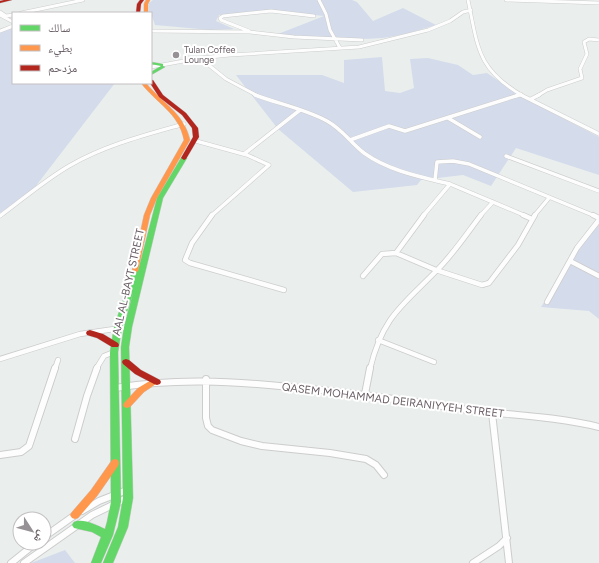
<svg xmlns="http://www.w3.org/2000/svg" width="599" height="563" viewBox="0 0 599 563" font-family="Figtree,'Noto Naskh Arabic',sans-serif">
  <rect width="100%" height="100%" fill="#eaefed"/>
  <path fill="#d4dbeb" d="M153 0H352L357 2 373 21 403 8 436 25C419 30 401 36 382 38 347 41 312 37 278 34L324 16 276 11 219 15 216 21 234 29 211 30 155 25 151 13 149 12V3Z
    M13 26V83H115L32 191 0 213V30Z
    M382 57 385 91 400 93 414 88 410 59 428 58 458 65 473 75 487 73 522 97 599 137V175L516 148 491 186 463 175 421 180 417 185 353 192 278 129 236 75H322L344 83V60Z
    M599 220V319L589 311 541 307Z
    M65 550 75 563H31Z"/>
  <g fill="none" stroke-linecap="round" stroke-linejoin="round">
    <defs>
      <path id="street-far3" d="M319 0 326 14 330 30 340 48
        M468 0C478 48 477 69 523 96
        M506 0 599 3
        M0 12 6 16 13 15
        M21 13 83 0
        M0 15 13 22
        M0 31 13 26
        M151 31 250 32 294 37 362 40
        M249 31 221 20 220 18 223 16 271 11 314 16
        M200 58 226 79 258 96
        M151 67 200 58 230 55 359 47 428 30 450 21 463 12 471 10
        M516 96 521 94
        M537 96 547 90 582 78 580 69 587 54 584 42 589 39 599 40"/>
      <path id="street-far2" d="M255 95C279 104 305 109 327 121 342 129 351 143 364 153 389 171 421 177 450 184
        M521 95 599 134
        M531 99 539 95
        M448 118 480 137
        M350 140 389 126 405 131 519 95
        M196 141 247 155 269 165 211 216
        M244 154 300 110
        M506 156 599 191
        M435 180 437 162 453 161 469 164 595 216
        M0 216C23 199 45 180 69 166 105 145 145 135 184 124
        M423 216 450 184 526 216
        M480 216 493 202
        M534 216 549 198"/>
      <path id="street-far1" d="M212 215 192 243 185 260 190 263 284 290
        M523 215 532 219
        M593 215 599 218
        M396 253 424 215
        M570 261 599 276
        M363 276 382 254 396 253 436 270 482 285 489 283 518 245 535 215
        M547 302 577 248 599 220
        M378 340 434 362
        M0 359 80 334 128 327
        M55 369 58 360
        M96 369 104 356 114 352
        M370 369C383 314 405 304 441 266 456 250 468 232 481 215"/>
      <path id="street" d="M206 379V418L208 426 212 430 241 441 262 446 330 453 366 459 376 465 384 475
        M115 388C174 378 231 381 290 387 347 392 404 400 461 409 507 415 554 416 599 427
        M365 394 370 368
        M492 413 509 563
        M75 439 87 396 97 368
        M0 455 21 452 29 446 55 368
        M82 511 99 501 127 490
        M44 537 75 515
        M11 563 36 543
        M24 563 92 515 127 498
        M473 563 499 546 507 538"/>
      <path id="fast" d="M151 62 163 64V66L165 67 151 75V72L161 66 151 64Z
        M184 156 187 158 163 198 132 327 129 347 133 498 128 527 113 563H103L118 527 123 498 121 347 124 327 133 293 122 327 118 352 121 502 113 535 101 563H91L101 537 92 532 74 528 72 525 74 522C83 518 96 525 105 529L107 522 111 502 110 352 114 327 128 285 132 271 135 269H137L138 271 157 198 181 158Z"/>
      <path id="slow" d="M146 0H150L148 4V13H144V4Z
        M141 83H146C162 103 184 113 190 140L157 198 150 215 138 271 135 273 132 271 144 215 151 198 184 140C179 113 156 103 141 83Z
        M153 379 156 380 157 382 156 384 144 392 130 407 127 408 124 407 123 405 124 403 138 388Z
        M115 459 118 460 119 463 118 466 97 496 78 518 75 519 72 518 70 515 72 512 91 490 112 460Z"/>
      <path id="jam" d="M4 0H12L0 3V1Z
        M140 0H144L141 4 140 13H136L137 4Z
        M151 80H153L163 95 186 113 198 128 199 137 186 159 184 160 181 158 193 137 192 128 182 115 159 97 150 83H151Z
        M90 330 103 334 118 343 119 345 118 347H112L97 338 87 335 86 333 87 331Z
        M126 359 129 360 141 370 160 380 161 382 160 384 157 385 154 384 135 374 123 364 122 362 123 360Z"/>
    </defs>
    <use href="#street-far3" stroke="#ccc" stroke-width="4"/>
    <use href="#street-far2" stroke="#ccc" stroke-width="4.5"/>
    <use href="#street-far1" stroke="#ccc" stroke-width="6"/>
    <use href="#street" stroke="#ccc" stroke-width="8"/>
    <use href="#fast" stroke="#cccbcc" stroke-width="1"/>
    <use href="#slow" stroke="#cccbcc" stroke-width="1"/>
    <use href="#jam" stroke="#cccbcc" stroke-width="1"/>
    <use href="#street-far3" stroke="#fcfdfc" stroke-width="3"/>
    <use href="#street-far2" stroke="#fcfdfc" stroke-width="3.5"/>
    <use href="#street-far1" stroke="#fcfdfc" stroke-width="4.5"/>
    <use href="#street" stroke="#fcfdfc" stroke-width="6"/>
    <use href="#fast" fill="#63d668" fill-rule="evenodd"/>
    <use href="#slow" fill="#ff974d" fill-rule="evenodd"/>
    <use href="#jam" fill="#b3261e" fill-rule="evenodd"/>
  </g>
  <circle fill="#969195" stroke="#fff" stroke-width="1.5" cx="176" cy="55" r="4"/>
  <g text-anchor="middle" stroke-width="4" stroke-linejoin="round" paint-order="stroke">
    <g font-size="9" fill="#695e65" stroke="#fff" text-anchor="start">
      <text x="184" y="53">Tulan Coffee<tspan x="184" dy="10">Lounge</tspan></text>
    </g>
    <g font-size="11" fill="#695e65" stroke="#fff">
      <text transform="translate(128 282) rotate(-77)" y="4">AAL AL-BAYT STREET</text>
      <text transform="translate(393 400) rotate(7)" y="4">QASEM MOHAMMAD DEIRANIYYEH STREET</text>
    </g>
  </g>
  <rect x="12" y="12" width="140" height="72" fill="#ffffff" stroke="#c3bfc1"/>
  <rect x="20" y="25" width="20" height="6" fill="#63d668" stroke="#c3bfc1"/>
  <text x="48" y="32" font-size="12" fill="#695e65">سالك</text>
  <rect x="20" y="45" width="20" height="6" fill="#ff974d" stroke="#c3bfc1"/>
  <text x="48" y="52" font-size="12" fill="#695e65">بطيء</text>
  <rect x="20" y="65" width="20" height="6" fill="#b3261e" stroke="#c3bfc1"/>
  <text x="48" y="72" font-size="12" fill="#695e65">مزدحم</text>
  <g transform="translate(32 531) rotate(126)"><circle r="19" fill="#ffffff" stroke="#c3bfc1"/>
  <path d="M0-3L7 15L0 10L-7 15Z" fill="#969195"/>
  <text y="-6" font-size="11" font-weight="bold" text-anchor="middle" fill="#695e65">ش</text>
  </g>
</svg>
